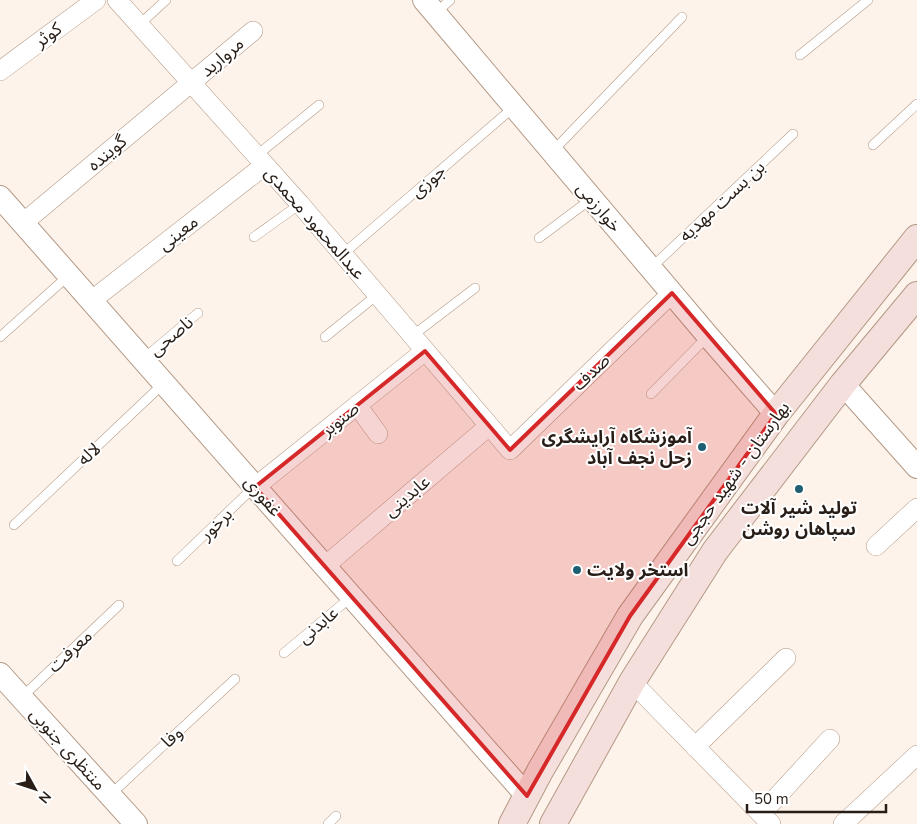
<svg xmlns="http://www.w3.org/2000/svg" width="917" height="824" viewBox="0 0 917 824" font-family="'Nunito Sans','Noto Sans Arabic',sans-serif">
  <rect width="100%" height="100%" fill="#fef3eb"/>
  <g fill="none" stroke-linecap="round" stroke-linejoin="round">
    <defs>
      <path id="service" d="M435 14 450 0
        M139 25 166 0
        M800 55 868 0
        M873 145 917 104
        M552 152 682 17
        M256 156 319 105
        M254 237 300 204
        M539 238 591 199
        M343 254 514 107
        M651 268 793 134
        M412 336 475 288
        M0 337 68 276
        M325 337 377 295
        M143 359 198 313
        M651 394 707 337
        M14 525 164 383
        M177 561 254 487
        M284 653 351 597
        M22 697 119 605
        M110 795 235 679
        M328 824 336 816"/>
      <path id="minor" d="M117 0 300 204 510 450 672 293
        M0 71 96 0
        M23 223 253 31
        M91 301 265 165
        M357 405 378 434
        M255 487 425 351
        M876 546 917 508
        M325 566 489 426
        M632 682 771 824
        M695 747 786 658
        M761 814 830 739
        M843 824 917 755"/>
      <path id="tertiary" d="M424 0 708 336 776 414
        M0 197 527 796
        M843 384 917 467
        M0 674 136 824"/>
      <path id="secondary" d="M512 824 540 771 630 616 776 414 917 238
        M553 824 632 682 715 551 843 384 917 295"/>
    </defs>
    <use href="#service" stroke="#b39985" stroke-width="10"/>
    <use href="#minor" stroke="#b39985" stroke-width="20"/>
    <use href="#tertiary" stroke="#b39985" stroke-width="24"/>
    <use href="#secondary" stroke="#b39985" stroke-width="28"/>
    <use href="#service" stroke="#fff" stroke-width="9"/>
    <use href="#minor" stroke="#fff" stroke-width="19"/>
    <use href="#tertiary" stroke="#fff" stroke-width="22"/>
    <use href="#secondary" stroke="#f5dfdc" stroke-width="26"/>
  </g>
  <path fill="#d62828" fill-opacity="0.2" stroke="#d62828" stroke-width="4" stroke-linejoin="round" d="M672 293 776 414 630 616 527 796 255 487 425 351 510 450Z"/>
  <g fill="#1f5f74" stroke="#fff" stroke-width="2">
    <circle cx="702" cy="447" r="5"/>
    <circle cx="799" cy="489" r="5"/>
    <circle cx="577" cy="570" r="5"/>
  </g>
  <g text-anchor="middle" stroke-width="4" stroke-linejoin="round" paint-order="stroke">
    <g font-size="18" fill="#281e17" stroke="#fff">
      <text transform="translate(48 35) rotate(-36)" y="6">کوثر</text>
      <text transform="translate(222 57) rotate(-40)" y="6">مروارید</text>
      <text transform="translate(107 153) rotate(-40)" y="6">گوینده</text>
      <text transform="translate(428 181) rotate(-41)" y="6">جوزی</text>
      <text transform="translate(722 201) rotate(-43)" y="6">بن بست مهدیه</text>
      <text transform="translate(599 207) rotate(50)" y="6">خوارزمی</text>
      <text transform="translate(315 223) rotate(49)" y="6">عبدالمحمود محمدی</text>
      <text transform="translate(178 233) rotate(-38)" y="6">معینی</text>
      <text transform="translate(171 336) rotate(-40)" y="6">ناصحی</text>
      <text transform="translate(591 372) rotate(-44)" y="6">صدف</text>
      <text transform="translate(340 419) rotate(-39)" y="6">صنوبر</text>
      <text transform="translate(89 454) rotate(-43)" y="6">لاله</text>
      <text transform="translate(735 473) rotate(-54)" y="6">بهارستان - شهید حججی</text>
      <text transform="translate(263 496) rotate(49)" y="6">غفوری</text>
      <text transform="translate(407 496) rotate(-40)" y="6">عابدینی</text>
      <text transform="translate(216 524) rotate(-44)" y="6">برخور</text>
      <text transform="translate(318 625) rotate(-40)" y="6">عابدنی</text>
      <text transform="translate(70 651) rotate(-43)" y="6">معرفت</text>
      <text transform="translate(172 737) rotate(-43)" y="6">وفا</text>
      <text transform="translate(68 749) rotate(48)" y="6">منتظری جنوبی</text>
    </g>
    <g font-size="18" font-weight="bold" fill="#281e17" stroke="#fff" text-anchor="end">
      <text x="692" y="443">آموزشگاه آرایشگری<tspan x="692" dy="21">زحل نجف آباد</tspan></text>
      <text x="799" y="514" text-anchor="middle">تولید شیر آلات<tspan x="799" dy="21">سپاهان روشن</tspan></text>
      <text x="587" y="576" text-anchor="start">استخر ولایت</text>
    </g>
  </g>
  <g transform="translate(35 789) rotate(130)" stroke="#ffffff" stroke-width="4" paint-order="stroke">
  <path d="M0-4L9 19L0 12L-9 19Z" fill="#281e17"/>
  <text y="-8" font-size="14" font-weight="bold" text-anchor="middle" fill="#281e17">N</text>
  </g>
  <path d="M747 804v8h139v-8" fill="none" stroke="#281e17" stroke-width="2.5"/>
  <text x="754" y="804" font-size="15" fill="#281e17" stroke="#ffffff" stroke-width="4" paint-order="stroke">50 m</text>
</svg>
